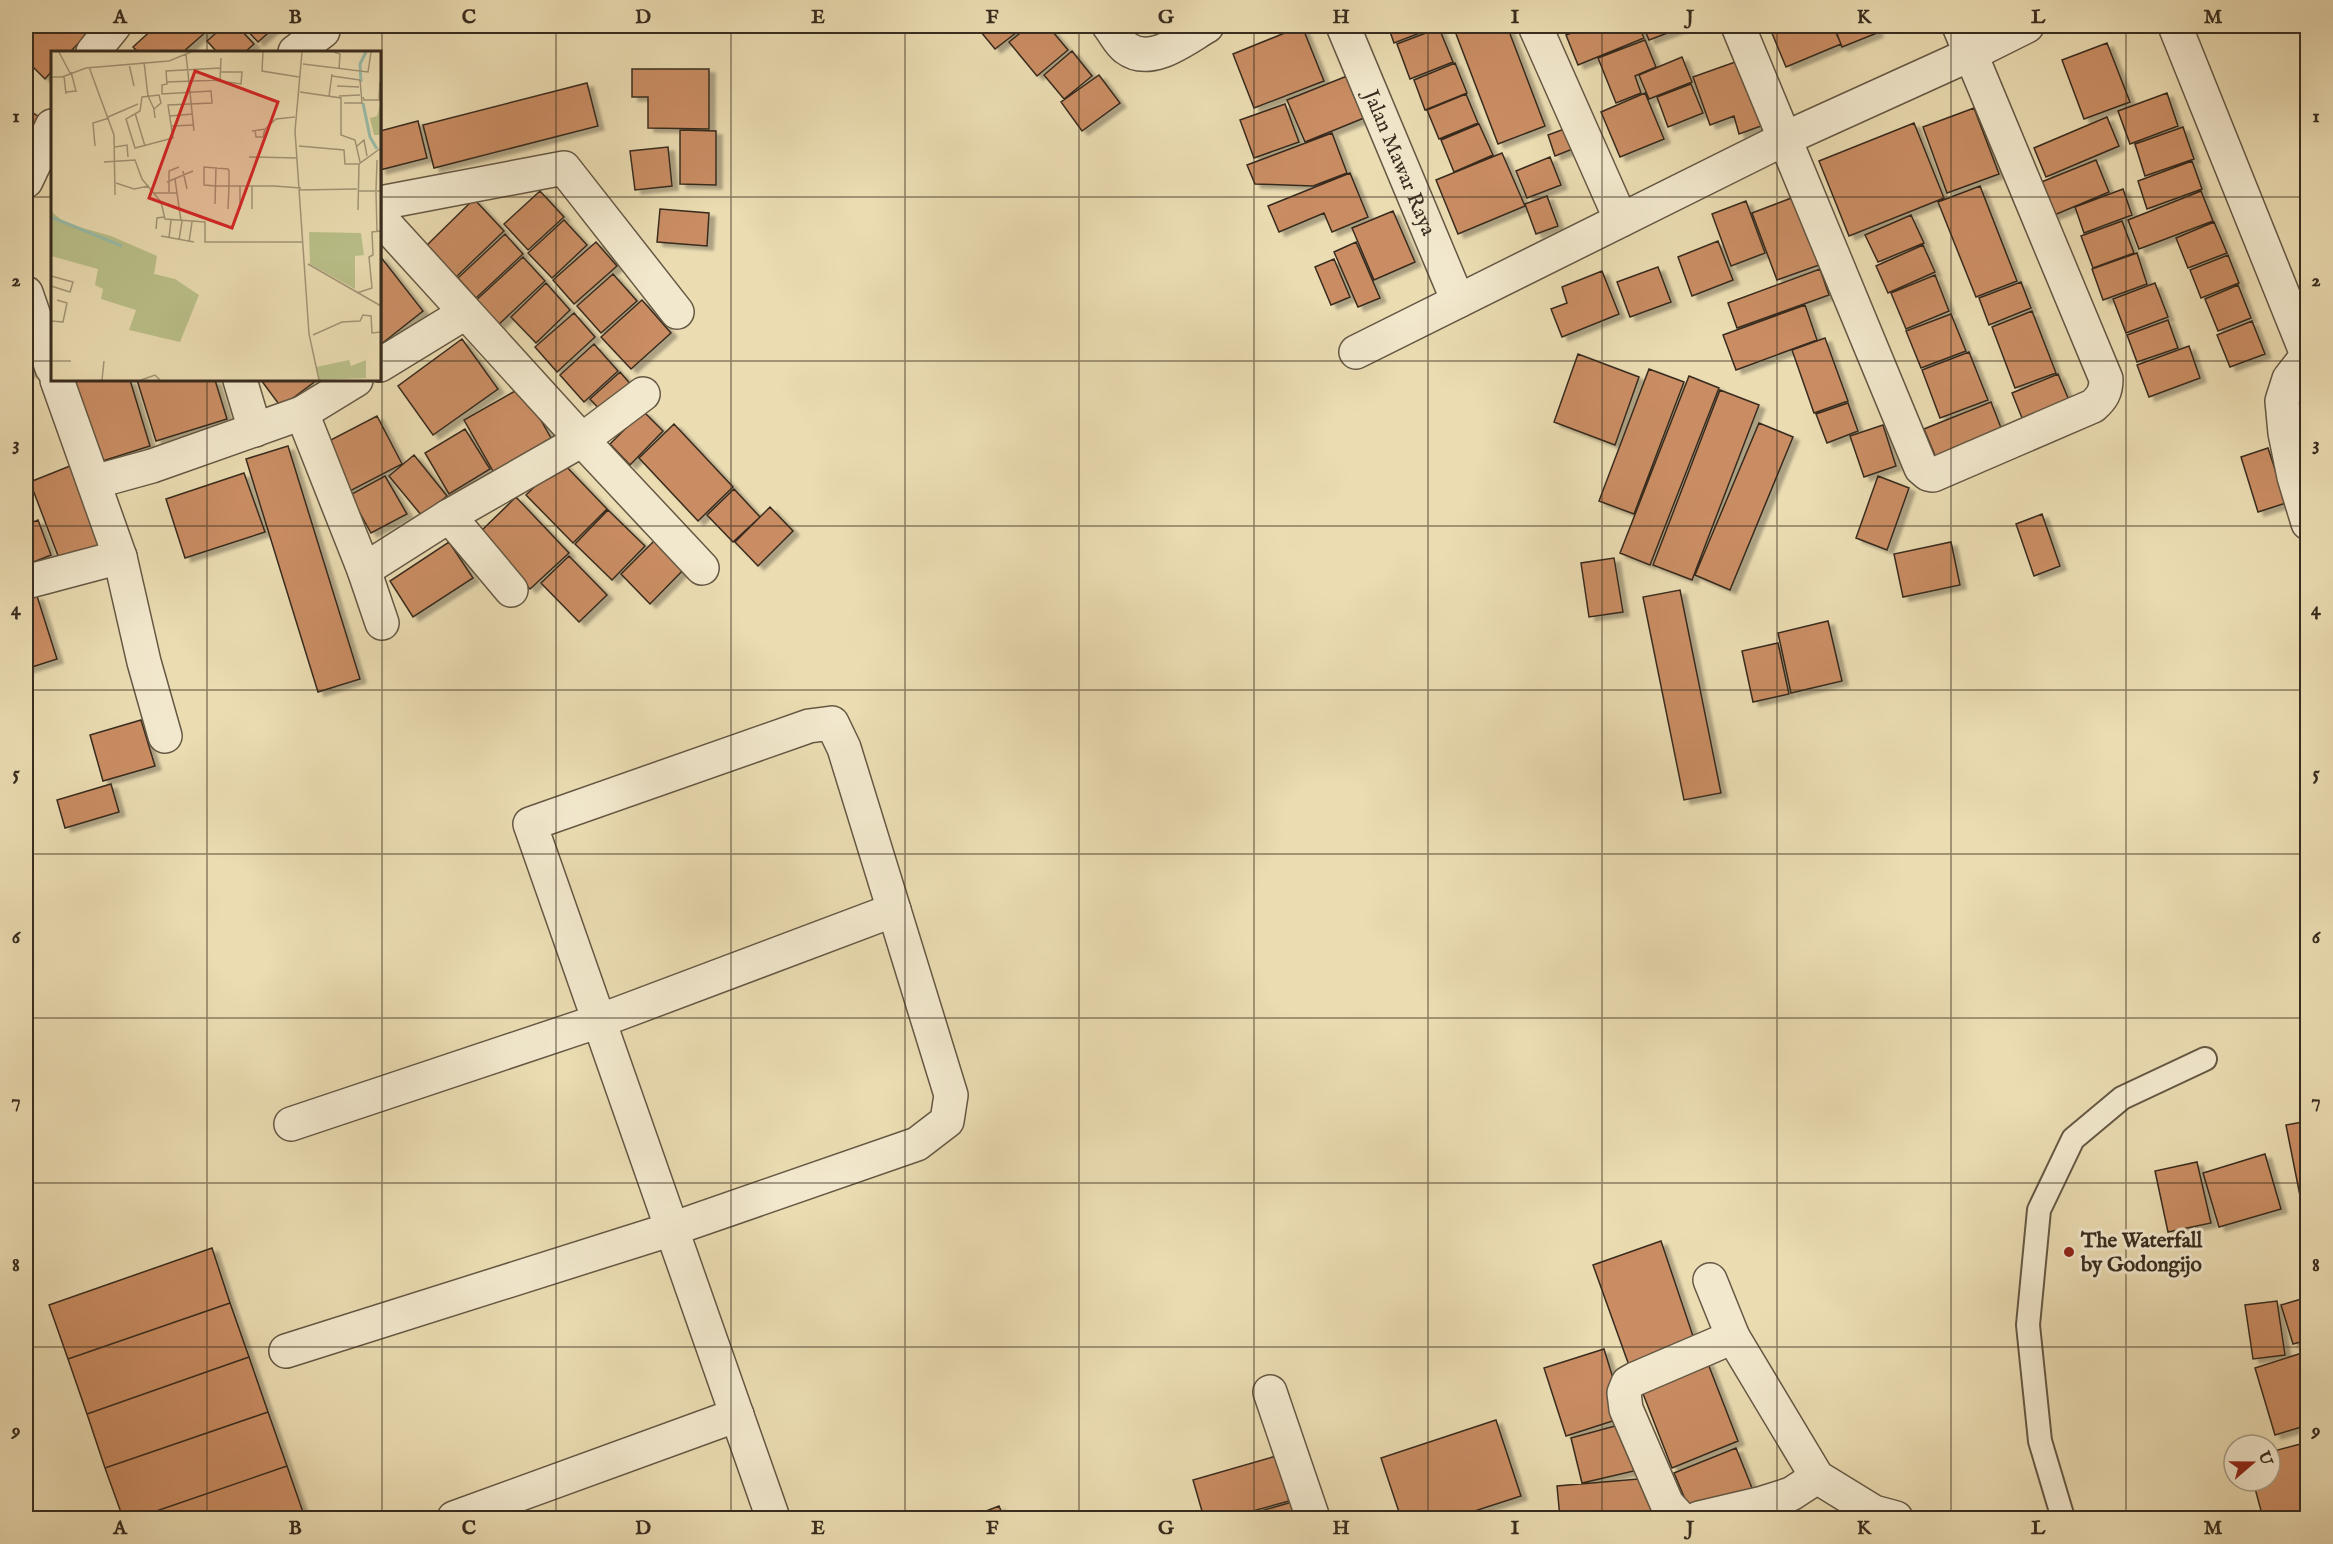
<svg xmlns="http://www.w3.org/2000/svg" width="2333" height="1544" viewBox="0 0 2333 1544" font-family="'IM FELL English',serif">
  <defs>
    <filter id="shadow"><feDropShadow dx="6" dy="4" stdDeviation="1.5" flood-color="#0004"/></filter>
  </defs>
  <rect width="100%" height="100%" fill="#ebdcb2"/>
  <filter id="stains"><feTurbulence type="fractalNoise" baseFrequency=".00333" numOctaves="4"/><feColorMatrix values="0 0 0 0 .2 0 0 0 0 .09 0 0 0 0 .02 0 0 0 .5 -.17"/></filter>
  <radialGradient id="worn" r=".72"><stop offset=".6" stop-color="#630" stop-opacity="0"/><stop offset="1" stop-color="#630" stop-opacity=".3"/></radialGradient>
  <path fill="#ca8d63" stroke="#382c1f" stroke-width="1.5" filter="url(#shadow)" d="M26 26H95L70 52H52V71L45 79 26 60Z
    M156 26H204L208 30 183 52H138L133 47Z
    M224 26H237L254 44 245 52H217L207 41Z
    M243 26H276L258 42Z
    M976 26H1025L995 49Z
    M1029 26H1048L1068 50 1037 76 1009 42Z
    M1302 26 1324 81 1254 108 1233 54Z
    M1388 26H1438L1394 43Z
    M1453 26H1507L1545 126 1498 144Z
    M1590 26H1639L1644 38 1578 65 1566 35Z
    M1643 26H1686L1649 40Z
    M1769 26H1833L1841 44 1786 67Z
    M1834 26H1875L1877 33 1842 47Z
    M1439 28 1453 62 1410 79 1397 44Z
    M1645 40 1656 67 1635 76 1641 93 1616 103 1598 58Z
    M2107 43 2130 102 2084 119 2062 60Z
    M1072 51 1092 76 1064 99 1044 75Z
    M1682 57 1692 82 1649 99 1639 75Z
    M1738 61 1761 126 1739 134 1734 116 1710 125 1693 77Z
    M1455 63 1467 93 1425 110 1414 80Z
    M632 69H709V129L648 128V97H632Z
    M1099 75 1120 103 1082 131 1061 102Z
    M1347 76 1364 118 1305 142 1287 100Z
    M587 83 598 126 434 168 423 125Z
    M1691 84 1703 113 1668 127 1657 97Z
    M1645 93 1664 139 1620 157 1601 112Z
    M2167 93 2178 126 2130 144 2118 111Z
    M1466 94 1478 123 1439 139 1427 110Z
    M1285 104 1299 142 1254 158 1240 120Z
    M1974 108 1999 174 1947 193 1923 127Z
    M27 109 51 125 26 161V112Z
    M2107 117 2119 146 2046 177 2034 148Z
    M418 121 427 158 380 170V131Z
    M1914 123 1944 198 1849 236 1819 161Z
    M1479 124 1493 155 1454 172 1441 140Z
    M1578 124 1585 144 1555 156 1548 135Z
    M2183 127 2194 159 2145 176 2135 144Z
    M680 130 716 131V185L680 184Z
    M1332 133 1347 173 1313 186 1255 184 1247 165Z
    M668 147 672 186 635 190 630 151Z
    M1502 153 1525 206 1458 234 1436 180Z
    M1550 157 1561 185 1527 198 1516 171Z
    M2096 160 2109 192 2052 216 2039 183Z
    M2192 161 2202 189 2147 209 2138 181Z
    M1350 173 1368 217 1332 232 1324 213 1279 232 1268 206Z
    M1980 186 2017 281 1976 297 1938 202Z
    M2123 189 2132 215 2084 233 2075 207Z
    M540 191 564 217 528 250 504 224Z
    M2201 191 2213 221 2139 249 2128 220Z
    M1547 196 1558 226 1536 234 1525 204Z
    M1794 197 1819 265 1777 280 1752 213Z
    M474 199 504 231 454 279 424 248Z
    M1746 201 1765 253 1731 266 1712 214Z
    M660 209 709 213 707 246 657 242Z
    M1393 211 1415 262 1374 280 1352 228Z
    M1911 215 1924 243 1878 262 1865 235Z
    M564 220 587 245 552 278 528 253Z
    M2122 221 2134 253 2093 268 2081 236Z
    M2214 222 2227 253 2188 268 2176 238Z
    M505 234 523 254 476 298 458 278Z
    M1718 241 1733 280 1692 296 1678 257Z
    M596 242 617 266 574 304 553 280Z
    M1356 242 1380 298 1358 307 1334 252Z
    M1923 245 1935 272 1888 293 1876 266Z
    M2137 253 2147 284 2103 300 2092 269Z
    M2228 255 2239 283 2201 298 2190 270Z
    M380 256 423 311 380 345Z
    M523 257 545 281 495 328 472 304Z
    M1334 259 1350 297 1331 305 1315 267Z
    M1658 267 1671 302 1630 317 1617 282Z
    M1820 269 1829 295 1737 328 1728 303Z
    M1602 271 1619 314 1562 337 1551 309 1567 303 1562 287Z
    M613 274 637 301 601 333 577 306Z
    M1935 275 1949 311 1906 329 1891 293Z
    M2021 282 2031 308 1989 325 1979 298Z
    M546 283 570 310 536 343 511 317Z
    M2155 283 2168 317 2126 333 2113 299Z
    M2238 285 2251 318 2218 331 2205 299Z
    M642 300 671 333 631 369 601 337Z
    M1805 305 1817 340 1736 370 1723 335Z
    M2032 311 2056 373 2015 388 1992 327Z
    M574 313 595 337 557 372 535 347Z
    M1951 314 1966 351 1921 368 1906 331Z
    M2168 320 2178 348 2137 362 2127 335Z
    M2252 321 2265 354 2230 367 2217 335Z
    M26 330 40 369 26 374Z
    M1825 338 1848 401 1814 413 1792 350Z
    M462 339 498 389 433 435 398 386Z
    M594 344 618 371 584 402 560 375Z
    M2189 346 2200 378 2149 397 2137 365Z
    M1969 352 1988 400 1940 418 1922 370Z
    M1578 354 1639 377 1615 445 1554 422Z
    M1649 369 1684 382 1634 514 1599 501Z
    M620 372 633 387 603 413 590 399Z
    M2058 374 2071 405 2024 423 2012 393Z
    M1689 376 1719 388 1650 565 1620 553Z
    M67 380H130L150 446 93 464Z
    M137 380H215L227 419 156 441Z
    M261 380H317L281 407Z
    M522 387 555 445 497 478 464 420Z
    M1720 390 1759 405 1692 580 1653 565Z
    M1991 402 2003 433 1937 460 1924 429Z
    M1848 403 1858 431 1827 443 1816 414Z
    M643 411 663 431 630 465 610 444Z
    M377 416 402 464 348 492 323 444Z
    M1759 423 1793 437 1730 590 1695 575Z
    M674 424 733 487 698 521 639 458Z
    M1883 425 1896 466 1864 477 1850 436Z
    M465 429 490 469 449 494 425 453Z
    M288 446 360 679 318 692 246 459Z
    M2268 448 2286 503 2258 512 2241 457Z
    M414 455 447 496 422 516 389 476Z
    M561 461 607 509 573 543 526 495Z
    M75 464 105 544 60 561 30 482Z
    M244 473 265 532 185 558 166 499Z
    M385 476 407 514 371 533 350 495Z
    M1878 476 1909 488 1887 550 1856 538Z
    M734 489 760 517 733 542 707 515Z
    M516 497 569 553 530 589 478 534Z
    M770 507 793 531 758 566 735 542Z
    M608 510 645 546 612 580 575 544Z
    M2042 514 2060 566 2034 576 2016 524Z
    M38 520 51 555 26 565V525Z
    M661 534 690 563 650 604 621 574Z
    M449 542 473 578 413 617 390 581Z
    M1951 542 1960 585 1903 597 1894 554Z
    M569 556 607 595 579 622 541 583Z
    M1614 558 1623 612 1589 617 1581 563Z
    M1680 590 1721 793 1684 800 1643 597Z
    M37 596 57 659 26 669V599Z
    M1828 621 1842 681 1791 693 1778 633Z
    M1778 643 1789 694 1753 702 1742 651Z
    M141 720 155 766 103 781 90 735Z
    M111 784 119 812 65 828 57 800Z
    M2308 1121V1200L2301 1201 2286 1125Z
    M2265 1154 2281 1209 2219 1227 2203 1173Z
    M2197 1162 2211 1223 2168 1232 2155 1171Z
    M1661 1241 1697 1348 1631 1371 1593 1265Z
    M212 1248 230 1303 68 1359 49 1305Z
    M2308 1297V1340L2293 1344 2281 1305Z
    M2277 1301 2285 1355 2253 1359 2245 1305Z
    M230 1303 249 1357 87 1414 68 1359Z
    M1604 1349 1625 1417 1566 1436 1544 1368Z
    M2308 1351V1425L2275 1435 2255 1368Z
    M249 1357 268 1412 105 1468 87 1414Z
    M1707 1361 1738 1441 1672 1468 1640 1386Z
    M268 1412 287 1466 136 1518H123L105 1468Z
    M1496 1420 1521 1496 1453 1518H1401L1381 1458Z
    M1626 1423 1638 1470 1582 1483 1571 1438Z
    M2308 1442V1518H2263L2253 1481H2270V1452Z
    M1736 1448 1754 1493 1693 1518 1674 1473Z
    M1276 1456 1289 1501 1227 1518H1204L1193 1480Z
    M287 1466 305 1518H136Z
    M1650 1478 1654 1518H1560L1557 1486Z
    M1299 1500 1305 1518H1237Z
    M999 1506 1004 1518H968Z
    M1796 1513V1518H1742Z"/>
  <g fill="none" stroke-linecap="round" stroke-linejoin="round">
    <defs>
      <path id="lane" d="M2063 1518 2040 1441 2028 1325 2039 1210 2073 1139 2122 1098 2205 1059"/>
      <g id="street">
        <path d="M1109 26C1114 32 1119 43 1126 48 1151 67 1186 38 1207 26"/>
        <path id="s1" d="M1343 26 1458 301"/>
        <path d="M1535 26 1621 220"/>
        <path d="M1738 26 1921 468 1928 474 1933 475 2093 406C2102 398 2106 392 2106 379L1959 26"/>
        <path d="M2175 26 2308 357"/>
        <path d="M93 52 114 26"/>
        <path d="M295 52 323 31"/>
        <path d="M26 181 52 126"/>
        <path d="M380 203 564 168 677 312"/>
        <path d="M380 218 582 440 702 568"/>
        <path d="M26 293 52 368"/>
        <path d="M1356 352 1786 138 1971 54 2027 26"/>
        <path d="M2307 356 2289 379 2282 401 2285 433 2294 477 2308 523"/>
        <path d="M380 365 465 313"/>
        <path d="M240 380 255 430"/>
        <path d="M302 413 364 570 382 623"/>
        <path d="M94 482 152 466 302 413 356 380"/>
        <path d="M449 516 511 590"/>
        <path d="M120 557 144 662 165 736"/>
        <path d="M364 570 449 516 582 440 643 394"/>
        <path d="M26 582 120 557 57 380"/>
        <path d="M291 1124 599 1021 894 910"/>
        <path d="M1710 1280 1733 1337 1817 1477 1874 1512 1896 1518"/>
        <path d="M286 1351 672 1229 917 1144 947 1121 951 1095 844 748 832 723 809 726 530 824 672 1229 673 1233 773 1518"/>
        <path d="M1270 1392 1313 1518"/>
        <path d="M454 1518 737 1415"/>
        <path d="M1680 1518 1667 1504 1626 1409 1624 1393 1628 1383 1635 1379 1733 1337"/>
        <path d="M1699 1518 1763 1503 1791 1494 1817 1477"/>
      </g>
    </defs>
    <use href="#lane" stroke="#655844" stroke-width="26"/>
    <use href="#street" stroke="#655844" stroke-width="36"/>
    <use href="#lane" stroke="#f2e8cd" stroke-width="22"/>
    <use href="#street" stroke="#f2e8cd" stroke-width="33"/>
  </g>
  <path fill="none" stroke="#382c1f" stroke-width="1.5" stroke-opacity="0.55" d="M207 26V52M382 26V1518M556 26V1518M731 26V1518M905 26V1518M1079 26V1518M1254 26V1518M1428 26V1518M1602 26V1518M1777 26V1518M1951 26V1518M2126 26V1518M26 197H52M380 197H2308M26 361H52M380 361H2308M207 380V1518M26 526H2308M26 690H2308M26 854H2308M26 1018H2308M26 1183H2308M26 1347H2308"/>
  <circle fill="#8f2418" stroke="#f2e8cd" stroke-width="2" cx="2069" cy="1252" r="6"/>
  <g text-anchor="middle" stroke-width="6" stroke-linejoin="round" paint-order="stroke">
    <g font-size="21" fill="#382c1f" stroke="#f2e8cd">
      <text dy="7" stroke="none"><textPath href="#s1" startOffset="148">Jalan Mawar Raya</textPath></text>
    </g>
    <g font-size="21" font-weight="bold" fill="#382c1f" stroke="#f2e8cd" text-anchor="start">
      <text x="2081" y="1247">The Waterfall<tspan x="2081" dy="24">by Godongijo</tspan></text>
    </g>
  </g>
  <g transform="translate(51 51)">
    <rect width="330" height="330" fill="#ebdcb2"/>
    <path d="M1 161 14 172 60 185 106 205 103 223 124 228 148 244 129 291 78 279 85 259 50 248 52 238 44 234 47 218 0 205ZM258 181 310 182 313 204 304 205V238L259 213Z" fill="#bac08a"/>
    <path d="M298 309 300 315 315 309V327L268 329 265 316Z" fill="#bac08a"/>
    <path d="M330 51V84H323L319 67 326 65Z" fill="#bac08a"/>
    <path d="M102 235 127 244 116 279 90 270Z" fill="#bac08a"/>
    <path fill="none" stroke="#99bca9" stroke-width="3" d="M310 31 309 13 315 1M312 52 319 86 326 98M0 166 71 195"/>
    <path fill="none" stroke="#a39677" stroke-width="1.5" d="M8 1 19 22M212 1 211 20 248 26M251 1 244 80 258 283 268 329M283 1 289 3 288 18M135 3 143 80M93 11 97 45 103 58M78 13 83 35M252 13 317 21 320 1M38 16 63 84 64 144M13 25 15 43M281 25 309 29M0 26H11L35 17 118 10 140 1M162 29 190 33 191 21H169M116 31 169 29M169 31 170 7M286 35 308 36M15 41 25 40 20 21M249 41 290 47V84L304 89 309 111M278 45 281 23M288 45 309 44M312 46 313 49H330M328 49 329 31M293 52H311L309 29M84 62 94 95M119 65 142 63M57 66 87 53M104 67 103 58 110 52 108 44 91 46 89 60 75 68 84 97 122 87 117 54 161 52 160 40 111 43V34L116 33 115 20 170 17M121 75 143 74M204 79 205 86H212L214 78M201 80 214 78 225 68 244 66M44 95 42 72 58 67M248 95 293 99 294 113H308M64 96 76 94 77 106M305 96 313 89 316 105M198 106 246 107M53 111 84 109 91 128 110 151 114 168 154 171V191H252M132 120 136 138M124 128 130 170M116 131 142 120M65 132 83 138 98 135M189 135V158M248 139 306 138M308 140H330M325 140 326 109M118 141V120L128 116M325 141 326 181M102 142H126M164 153 165 116M177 158 178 135V120L177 118 153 116V134L165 135H223L250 137M201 158V135M307 159 308 113 330 97M105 178 106 167 113 166M110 185 143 191M118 187 120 169M128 189 131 170M138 191 141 171M257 213 330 255M0 225 22 231 19 241 0 235M306 242 321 237 318 206 322 204 321 181 330 180M0 270 12 271 16 252 6 249M262 284 291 271 309 270 312 264 320 265 321 282 330 281M0 310H20M51 329 53 310M90 329 104 324 109 329"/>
    <path fill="#d62828" fill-opacity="0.15" stroke="#d62828" stroke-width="3" d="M144 20 227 51 181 177 98 147Z"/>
    <rect width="330" height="330" fill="none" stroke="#382c1f" stroke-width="3"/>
  </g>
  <rect width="2333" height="1544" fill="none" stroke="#ebdcb2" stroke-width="66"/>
  <g transform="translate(2252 1463) rotate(70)"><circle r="28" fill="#f2e8cd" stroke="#a89d87" stroke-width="1.5"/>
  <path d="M0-4.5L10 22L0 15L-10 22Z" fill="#8f2418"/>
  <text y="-9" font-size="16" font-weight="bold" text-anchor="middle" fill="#382c1f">U</text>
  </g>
  <rect x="33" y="33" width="2267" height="1478" fill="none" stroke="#382c1f" stroke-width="2"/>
  <g font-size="20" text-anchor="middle" font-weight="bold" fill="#382c1f">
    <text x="120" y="23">A</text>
    <text x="295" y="23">B</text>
    <text x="469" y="23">C</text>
    <text x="643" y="23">D</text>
    <text x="818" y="23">E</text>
    <text x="992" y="23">F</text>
    <text x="1166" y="23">G</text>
    <text x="1341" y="23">H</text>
    <text x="1515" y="23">I</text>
    <text x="1690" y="23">J</text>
    <text x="1864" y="23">K</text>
    <text x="2038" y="23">L</text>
    <text x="2213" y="23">M</text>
    <text x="16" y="122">1</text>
    <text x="2316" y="122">1</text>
    <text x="16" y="286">2</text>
    <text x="2316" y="286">2</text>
    <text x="16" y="450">3</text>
    <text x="2316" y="450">3</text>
    <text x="16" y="615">4</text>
    <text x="2316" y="615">4</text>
    <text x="16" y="779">5</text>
    <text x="2316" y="779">5</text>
    <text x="16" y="943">6</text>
    <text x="2316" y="943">6</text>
    <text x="16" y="1107">7</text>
    <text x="2316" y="1107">7</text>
    <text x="16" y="1271">8</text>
    <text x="2316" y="1271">8</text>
    <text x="16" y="1436">9</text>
    <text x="2316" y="1436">9</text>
    <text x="120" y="1534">A</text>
    <text x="295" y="1534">B</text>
    <text x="469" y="1534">C</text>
    <text x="643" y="1534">D</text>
    <text x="818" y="1534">E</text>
    <text x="992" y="1534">F</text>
    <text x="1166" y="1534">G</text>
    <text x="1341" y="1534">H</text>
    <text x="1515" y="1534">I</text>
    <text x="1690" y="1534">J</text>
    <text x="1864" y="1534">K</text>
    <text x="2038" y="1534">L</text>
    <text x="2213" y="1534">M</text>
  </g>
  <rect width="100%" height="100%" filter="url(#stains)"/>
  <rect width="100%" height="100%" fill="url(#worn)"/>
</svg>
